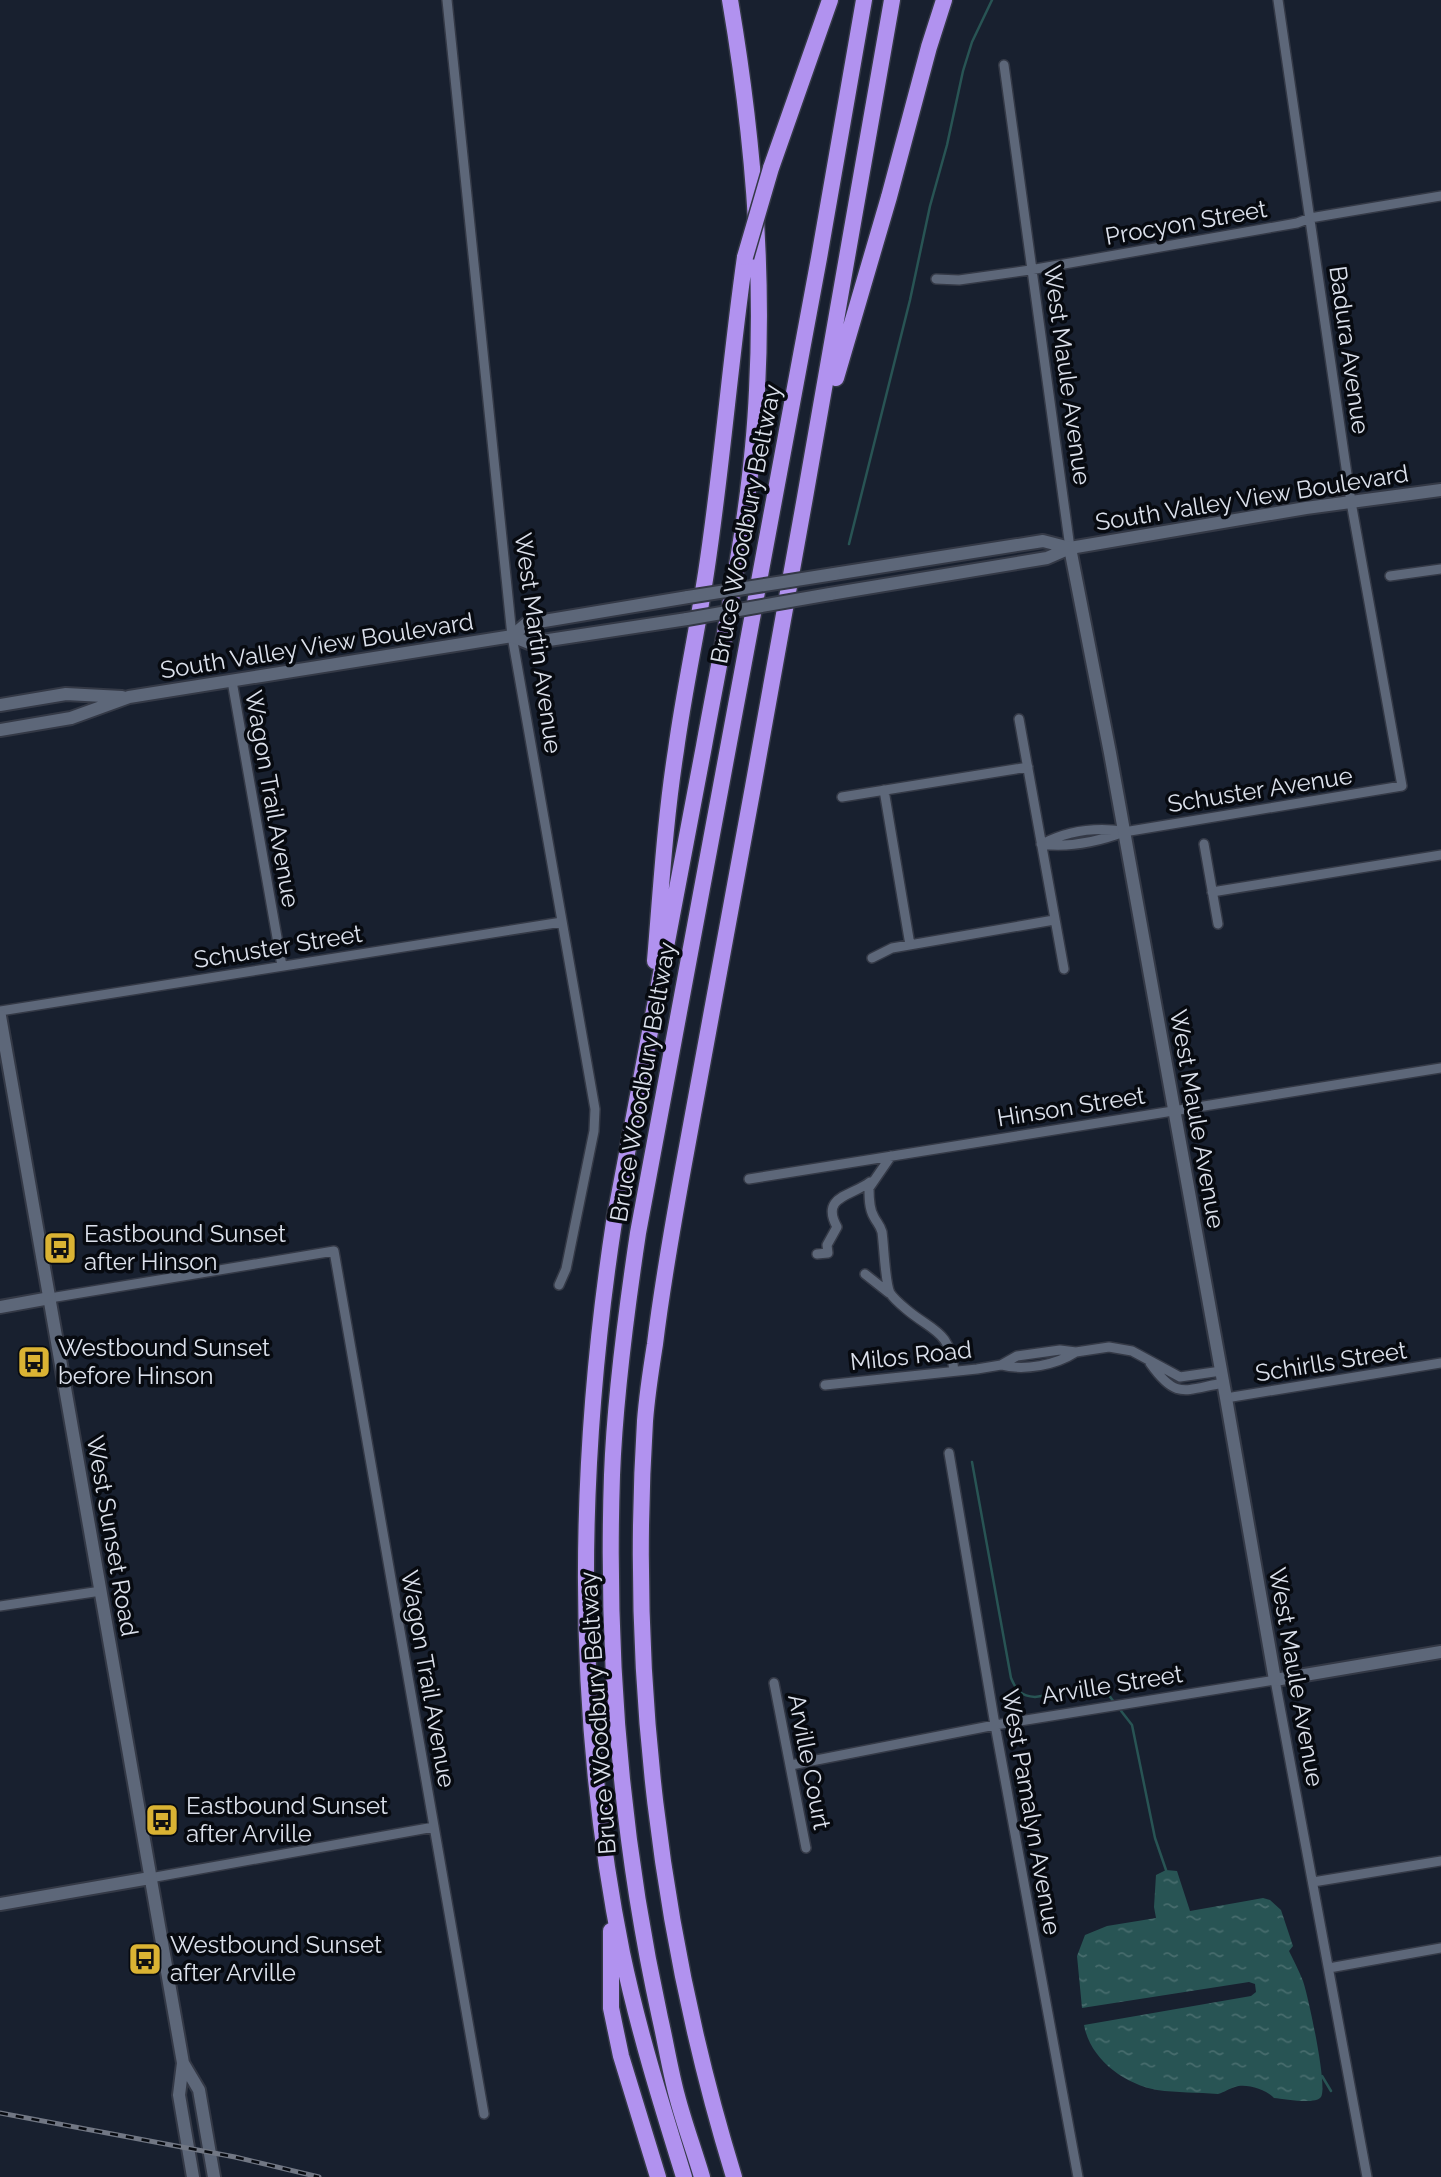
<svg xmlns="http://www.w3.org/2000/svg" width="1441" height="2177" viewBox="0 0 1441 2177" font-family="Raleway,sans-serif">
  <defs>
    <pattern id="water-ripples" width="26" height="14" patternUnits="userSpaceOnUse" patternTransform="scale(1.75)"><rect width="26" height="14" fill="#285454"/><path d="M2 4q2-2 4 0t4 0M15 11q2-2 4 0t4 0" fill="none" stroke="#476c6d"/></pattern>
  </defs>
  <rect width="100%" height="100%" fill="#18202f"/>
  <path fill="url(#water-ripples)" d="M1166 1870 1177 1871 1190 1911 1252 1900 1263 1898 1270 1900 1281 1910 1293 1946 1289 1951C1294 1961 1299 1971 1303 1981 1308 1995 1328 2087 1321 2097 1315 2105 1285 2099 1274 2098 1267 2090 1246 2083 1235 2087 1228 2089 1225 2092 1218 2094 1198 2092 1177 2093 1157 2090 1124 2084 1090 2059 1084 2025L1251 1996 1256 1992 1255 1984 1249 1982 1082 2008 1077 1956 1085 1935 1107 1926 1156 1918 1154 1907 1156 1875Z"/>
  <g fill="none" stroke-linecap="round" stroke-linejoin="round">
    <path stroke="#285454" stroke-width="2.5" d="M849 544 910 300 930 206 947 145 963 71 972 42 992 0
      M972 1462 1011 1678C1016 1690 1021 1696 1035 1697L1106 1686 1108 1694 1114 1702
      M1118 1707 1132 1725 1155 1838 1166 1870
      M1322 2076 1331 2091"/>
    <defs>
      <path id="street" d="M447 0 512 636 595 1109 594 1131 566 1269 559 1285
        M1004 65 1070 548
        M936 279 959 280 1030 270 1297 223 1310 218 1441 196
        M1390 576 1441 569
        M232 681 282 966
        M1019 719 1064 969
        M884 790 910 945
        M842 797 1028 767
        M1041 844C1070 848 1097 842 1124 832L1402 786 1351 502 1278 0
        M1042 844C1067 831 1094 827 1123 831
        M1204 844 1218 924
        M1212 892 1441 855
        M872 958 892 948 1054 920
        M0 1011 562 922
        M891 1156 869 1188C869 1197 869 1209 874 1217 877 1223 880 1225 882 1232 884 1246 885 1283 890 1293 894 1299 900 1304 906 1309 933 1332 950 1330 954 1371
        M749 1179 1441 1068
        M817 1254 828 1253 827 1245 837 1227C820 1196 852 1196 870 1182
        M865 1274 889 1293
        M50 1298 334 1251 484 2114
        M1150 1363C1176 1400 1184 1390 1223 1383
        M1001 1365C1025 1371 1056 1365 1076 1352
        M825 1385 977 1369 1001 1365 1017 1356 1060 1350 1076 1352 1109 1347 1132 1351 1180 1377 1221 1371
        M1226 1398 1441 1363
        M949 1453 995 1725 1078 2177
        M0 1606 101 1591
        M774 1683 806 1848
        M791 1765 995 1725 1275 1680 1367 2177
        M150 1878 434 1827
        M1313 1882 1441 1861
        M1329 1968 1441 1948"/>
      <path id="secondary" d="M1070 548 1110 753 1226 1398 1275 1680 1441 1652
        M834 574 1043 541 1070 548
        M830 594 1047 558 1070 548 1306 508 1441 490
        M512 636 526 624 688 597
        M0 705 66 694 122 697
        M0 730 71 718 129 697 512 636 529 643 687 619
        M0 1016 183 2063 179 2095 193 2177
        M0 1307 50 1298
        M0 1904 150 1878
        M183 2063 199 2090 214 2177"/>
      <path id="highway" d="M771 168 830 0
        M836 378 889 197 929 47 944 0
        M655 961C661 890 665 820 676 750 684 691 697 632 706 573 722 468 730 362 745 257
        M611 1931V2008L621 2056 658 2177
        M684 2177C661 2103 638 2029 622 1953 574 1713 577 1464 614 1222 645 1064 674 905 704 746 725 630 752 508 757 390 764 259 752 129 730 0
        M702 2177C694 2150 684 2123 677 2096 670 2070 666 2044 660 2018 621 1840 606 1658 612 1475 615 1395 626 1313 638 1233L819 258 864 0
        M734 2177C659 1933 629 1676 645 1421 647 1395 651 1369 655 1344 663 1278 675 1212 687 1147 708 1027 730 907 753 787 801 525 846 262 892 0"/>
    </defs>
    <use href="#street" stroke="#343946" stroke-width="12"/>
    <use href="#secondary" stroke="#343946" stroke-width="16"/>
    <use href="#highway" stroke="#343946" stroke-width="19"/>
    <use href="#street" stroke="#5d6779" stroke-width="9"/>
    <use href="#secondary" stroke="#5d6779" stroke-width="12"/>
    <use href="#highway" stroke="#b192ef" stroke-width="16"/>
    <defs>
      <path id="rail" d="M0 2113 235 2157 319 2177"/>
    </defs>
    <use href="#rail" stroke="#717784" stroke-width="5"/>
    <use href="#rail" stroke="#070a10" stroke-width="2.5" stroke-dasharray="8" stroke-linecap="butt"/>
    <defs>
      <path id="secondary-bridge" d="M688 597 834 574
        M687 619 830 594"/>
      <path id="highway-bridge" d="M745 257 771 168"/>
    </defs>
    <use href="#secondary-bridge" stroke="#343946" stroke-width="16" stroke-linecap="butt"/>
    <use href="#highway-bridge" stroke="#343946" stroke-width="19" stroke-linecap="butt"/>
    <use href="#secondary-bridge" stroke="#5d6779" stroke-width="12"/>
    <use href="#highway-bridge" stroke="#b192ef" stroke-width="16"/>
  </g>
  <defs>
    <symbol id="bus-square" viewBox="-11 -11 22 22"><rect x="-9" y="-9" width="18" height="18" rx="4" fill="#dab333" stroke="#070a10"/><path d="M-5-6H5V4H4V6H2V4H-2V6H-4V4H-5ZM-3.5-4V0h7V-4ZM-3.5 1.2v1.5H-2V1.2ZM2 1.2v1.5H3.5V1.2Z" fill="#111"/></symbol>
  </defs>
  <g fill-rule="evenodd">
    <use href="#bus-square" x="41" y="1229" width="38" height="38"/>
    <use href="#bus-square" x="15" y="1343" width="38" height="38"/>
    <use href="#bus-square" x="143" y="1801" width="38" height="38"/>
    <use href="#bus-square" x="126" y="1940" width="38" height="38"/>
  </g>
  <g text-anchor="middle" stroke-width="7" stroke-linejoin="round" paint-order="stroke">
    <g font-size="24" fill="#dce1ec" stroke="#070a10">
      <text transform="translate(1186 223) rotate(-10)" y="8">Procyon Street</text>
      <text transform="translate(1349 350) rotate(82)" y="8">Badura Avenue</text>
      <text transform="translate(1067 375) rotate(82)" y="8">West Maule Avenue</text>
      <text transform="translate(1252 498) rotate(-9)" y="8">South Valley View Boulevard</text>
      <text transform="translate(746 524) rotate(-79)" y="8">Bruce Woodbury Beltway</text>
      <text transform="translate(538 643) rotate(82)" y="8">West Martin Avenue</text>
      <text transform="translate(317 646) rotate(-9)" y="8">South Valley View Boulevard</text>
      <text transform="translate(1260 790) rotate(-9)" y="8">Schuster Avenue</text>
      <text transform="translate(272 799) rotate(80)" y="8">Wagon Trail Avenue</text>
      <text transform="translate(278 947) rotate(-9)" y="8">Schuster Street</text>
      <text transform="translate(643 1082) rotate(-80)" y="8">Bruce Woodbury Beltway</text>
      <text transform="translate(1071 1107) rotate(-9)" y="8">Hinson Street</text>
      <text transform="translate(1197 1119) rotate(80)" y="8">West Maule Avenue</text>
      <text transform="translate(911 1356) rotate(-6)" y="8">Milos Road</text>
      <text transform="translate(1331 1362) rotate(-9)" y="8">Schirlls Street</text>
      <text transform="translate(112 1536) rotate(80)" y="8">West Sunset Road</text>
      <text transform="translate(1296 1677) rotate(80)" y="8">West Maule Avenue</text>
      <text transform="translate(428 1679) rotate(80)" y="8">Wagon Trail Avenue</text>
      <text transform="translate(1112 1685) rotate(-9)" y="8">Arville Street</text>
      <text transform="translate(598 1713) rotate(-94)" y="8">Bruce Woodbury Beltway</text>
      <text transform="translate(809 1762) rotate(79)" y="8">Arville Court</text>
      <text transform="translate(1031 1812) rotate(80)" y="8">West Pamalyn Avenue</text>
    </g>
    <g font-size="24" fill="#dce1ec" stroke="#070a10" text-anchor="start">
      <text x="84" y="1242">Eastbound Sunset<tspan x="84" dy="28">after Hinson</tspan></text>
      <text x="58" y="1356">Westbound Sunset<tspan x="58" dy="28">before Hinson</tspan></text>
      <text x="186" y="1814">Eastbound Sunset<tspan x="186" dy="28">after Arville</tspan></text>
      <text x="170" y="1953">Westbound Sunset<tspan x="170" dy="28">after Arville</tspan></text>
    </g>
  </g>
</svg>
